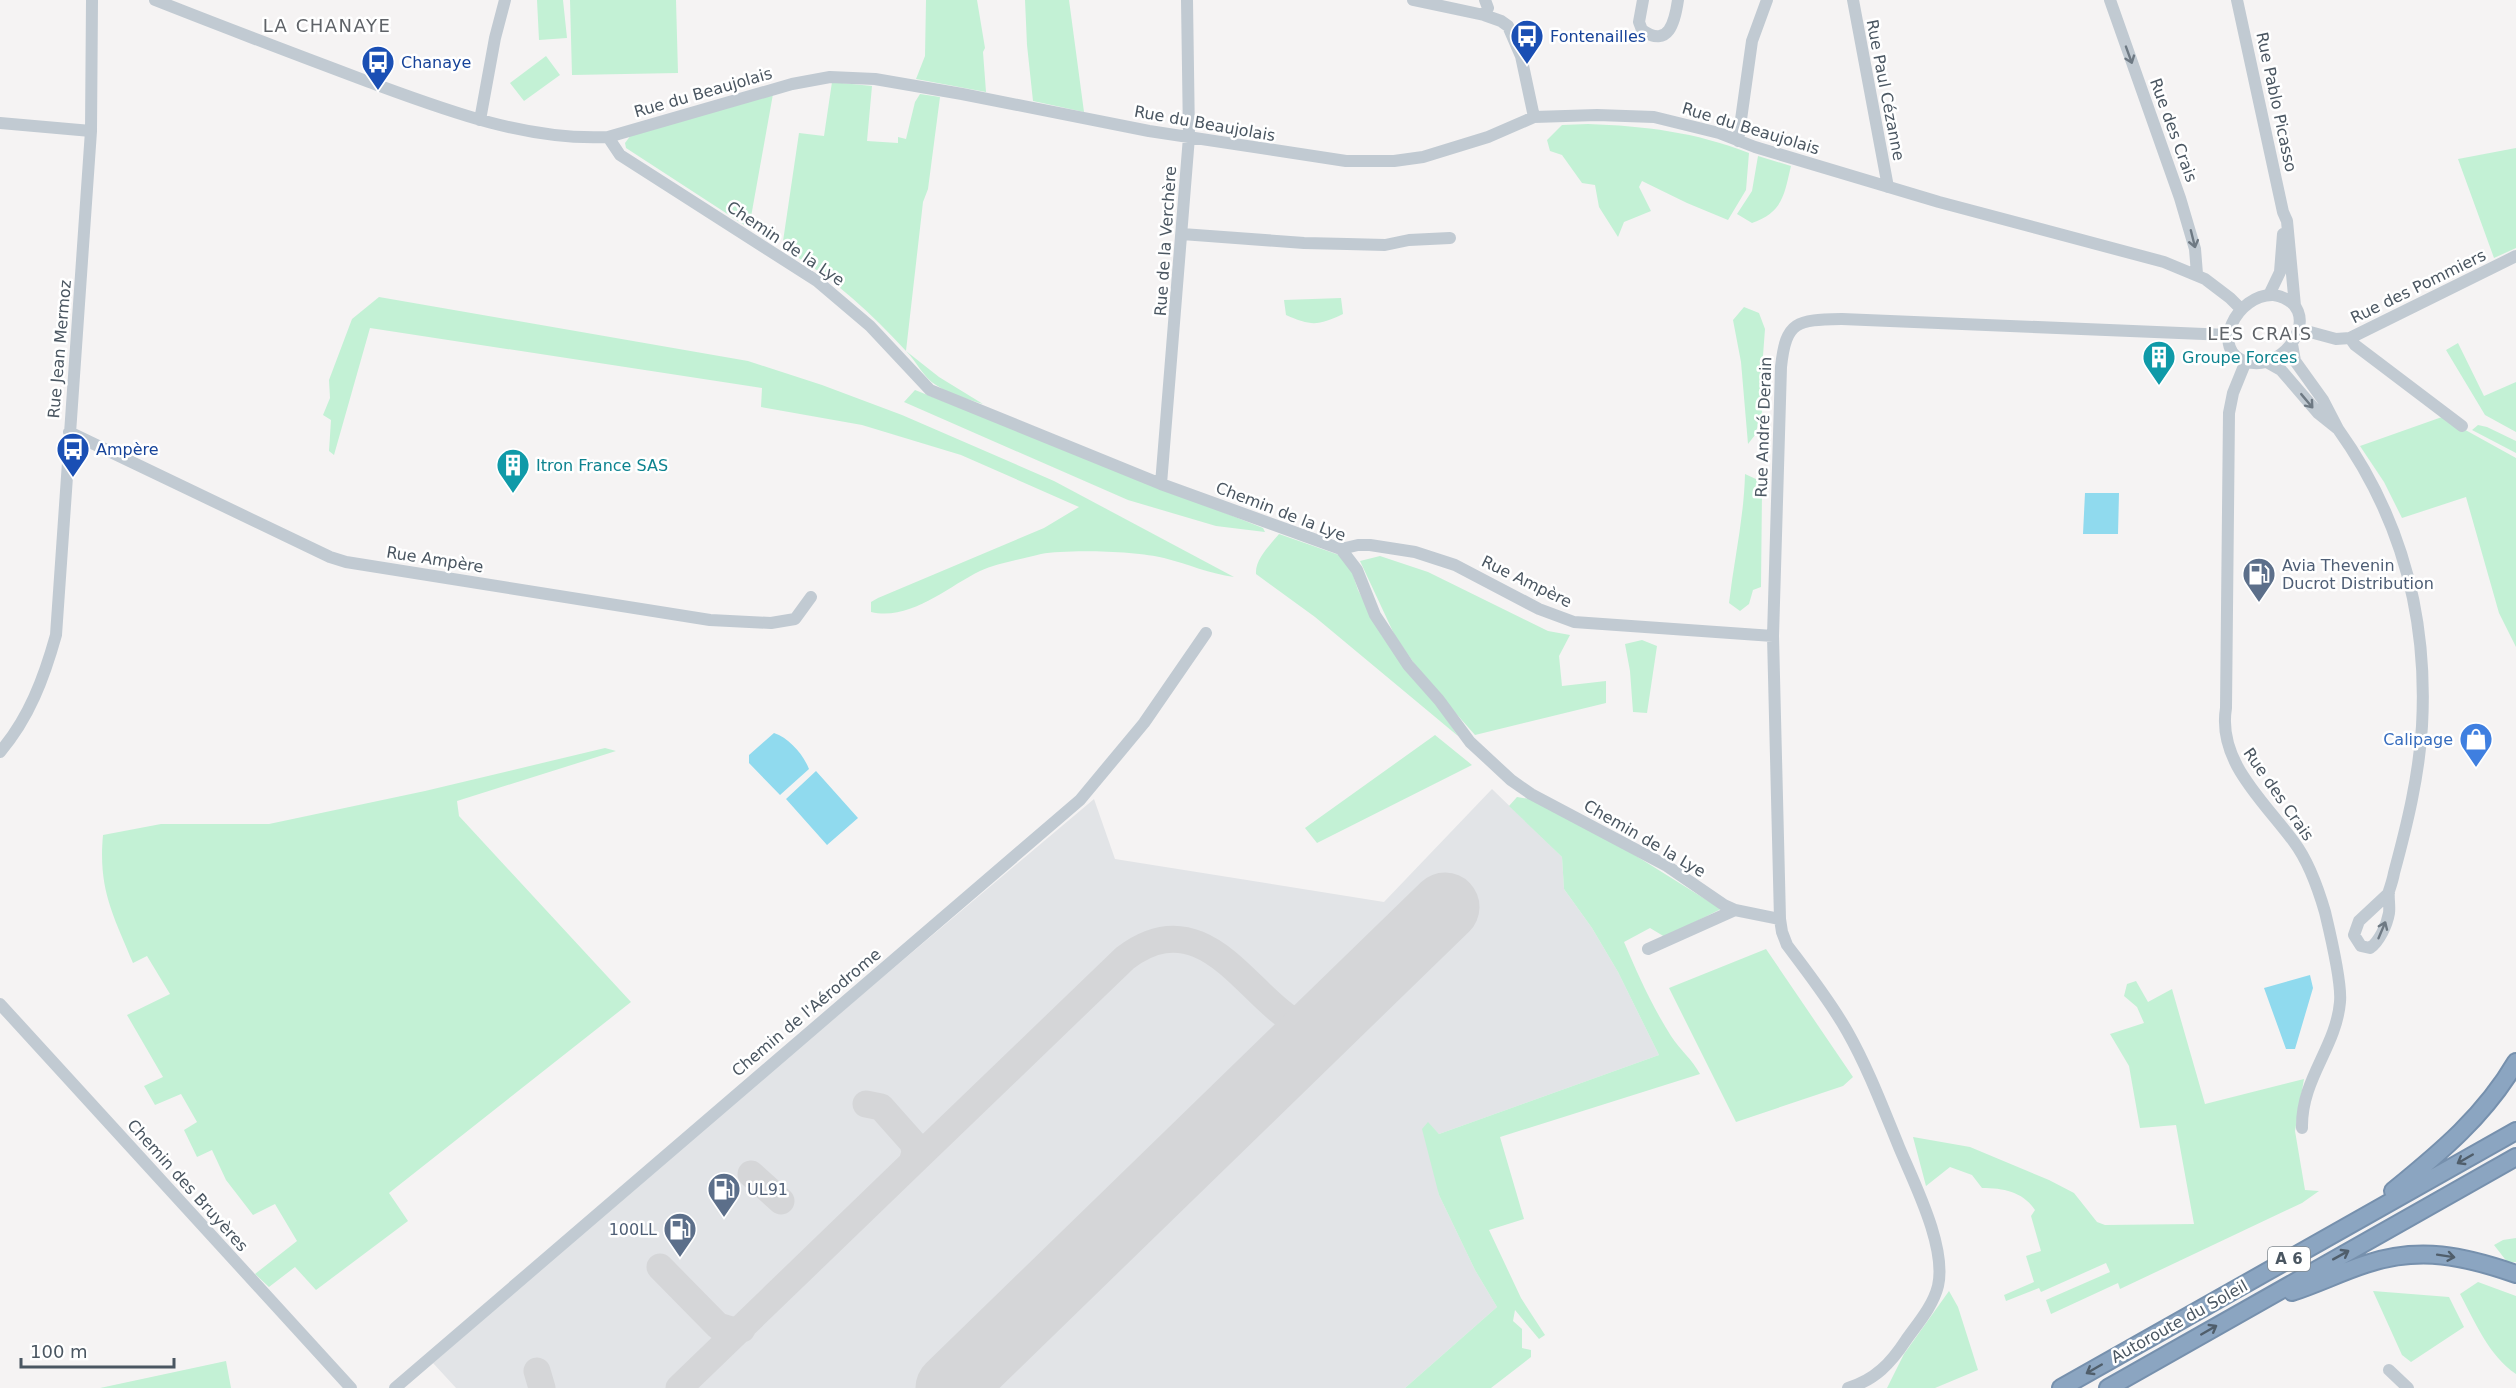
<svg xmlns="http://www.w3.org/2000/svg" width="2516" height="1388" viewBox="0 0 2516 1388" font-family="'DejaVu Sans',sans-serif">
  <rect width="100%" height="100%" fill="#f5f3f3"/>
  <path fill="#e2e4e7" d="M1492 789 1562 857 1564 889 1592 928 1618 972 1659 1055 1439 1134 1428 1123 1439 1195 1475 1270 1497 1307 1405 1388H456L433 1363 648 1175 1094 799 1115 859 1384 902Z"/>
  <path fill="#c3f1d5" d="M537 0H563L567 38 539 40Z
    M570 0H676L678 73 572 75Z
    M926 0H977L985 48 983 52 986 92 916 79 925 56Z
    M1025 0H1069L1084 112 1033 101 1027 45Z
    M546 56 560 75 524 101 510 83Z
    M832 82 872 86 867 141 898 143V137L906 139 915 102 920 94 940 97 928 189 923 202 906 351 939 377 983 404C967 399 951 395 936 385 924 378 916 361 906 351 869 311 829 274 782 248L799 133 824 136Z
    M773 94 749 228 626 148 625 143 631 135Z
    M1588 124C1645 126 1695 132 1749 153L1746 190 1728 220 1687 203 1642 181 1639 187 1651 211 1624 222 1618 237 1599 207 1595 185 1582 183 1562 155 1550 151 1547 140 1562 125Z
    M2516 148V248L2494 258 2458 159Z
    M1758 156 1791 166C1784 195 1783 212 1752 223L1737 214 1752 191Z
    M379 297 748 361 822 385 902 415 1054 481 1234 577C1210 574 1188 564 1164 558 1137 551 1068 549 1041 554 1022 559 997 563 980 571 947 587 911 621 871 612V602L878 598 1044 528 1079 507 961 455 862 425 761 407 762 388 370 328 334 455 329 451 331 420 323 415 330 398 329 380 352 319Z
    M1341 298 1343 314C1318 326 1311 326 1286 315L1284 300Z
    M1744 307 1759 313 1765 329 1761 382 1762 412 1755 435 1748 444 1741 362 1733 320Z
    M2458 343 2484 396 2516 382V432L2485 415 2446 350Z
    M915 390 1263 528 1265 532 1216 526 1128 500 904 402Z
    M2442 417 2516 458V647L2499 613 2466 497 2402 518 2384 482 2360 446Z
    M2478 425 2487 427 2516 441V453L2472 430Z
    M1745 474 1758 480 1762 491 1761 587 1753 590 1749 604 1740 611 1729 603C1734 560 1744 518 1745 474Z
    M1279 534 1339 555 1350 566 1358 590 1382 636 1434 701 1458 736 1315 617 1256 574C1255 559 1270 545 1279 534Z
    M1380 556 1428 572 1548 631 1570 635 1559 656 1562 686 1606 681V703L1475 735 1423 676 1395 636 1360 561Z
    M1642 640 1657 646 1647 713 1633 712 1630 671 1625 644Z
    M1435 735 1472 765 1317 843 1305 828Z
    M605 748 616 751 457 801 459 816 631 1002 389 1193 408 1221 316 1290 295 1267 269 1287 255 1274 297 1241 275 1204 253 1215 226 1180 212 1150 197 1157 184 1130 197 1122 181 1094 155 1105 144 1086 163 1077 127 1015 170 994 147 956 133 963C113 915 98 889 103 835L161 824H269L425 791Z
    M1517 797 1530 799 1617 844 1721 909 1665 937 1650 928 1624 942C1638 975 1652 1006 1671 1036 1680 1050 1692 1059 1700 1074L1500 1137 1524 1219 1489 1230 1521 1298 1545 1335 1539 1339 1515 1310 1513 1321 1522 1329V1348L1531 1350V1357L1491 1388H1405L1497 1307 1475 1270 1439 1195 1422 1129 1428 1122 1439 1134 1659 1055 1618 972 1592 928 1564 889 1562 857 1509 806Z
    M1766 949 1853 1077 1843 1086 1736 1122 1669 988Z
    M2136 981 2148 1002 2172 989 2205 1104 2304 1079 2295 1131 2305 1190 2319 1191 2302 1203 2120 1289 2118 1283 2051 1314 2046 1300 2110 1272 2106 1263 2041 1292 2039 1288 2006 1301 2004 1295 2034 1282 2026 1256 2041 1251 2031 1216 2035 1210C2023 1192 2004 1188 1982 1188L1972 1175 1950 1167 1926 1186 1913 1137 1970 1147 2049 1180 2074 1193 2097 1222 2105 1225 2194 1224 2176 1125 2140 1128 2129 1066 2110 1034 2144 1023 2137 1007 2124 996 2127 984Z
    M2516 1238V1262L2508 1263 2494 1245 2503 1240Z
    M2478 1282 2516 1296V1374C2489 1356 2475 1322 2460 1294Z
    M1949 1291 1958 1307 1978 1370 1935 1388H1887L1904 1354Z
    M2373 1291 2449 1297 2464 1327 2411 1362 2402 1355Z
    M226 1361 231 1388H100Z"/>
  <path fill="#90daee" d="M2085 493H2119L2118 534H2083Z
    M774 733C789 738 803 754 809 769L780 795 749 763V755Z
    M816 771 858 818 827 845 786 799Z
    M2310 975 2313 988 2295 1049H2286L2264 988Z"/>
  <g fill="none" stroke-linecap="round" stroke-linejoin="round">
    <path stroke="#d5d6d8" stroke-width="27" d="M1288 1017 1297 1033 1294 1054
      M912 1163 1125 958C1220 886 1266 1046 1325 1025
      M751 1174 781 1201
      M660 1267 718 1326 731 1330 742 1329
      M537 1371 542 1388
      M679 1388 912 1163 915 1152 913 1143 881 1107 866 1104"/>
    <path stroke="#d5d6d8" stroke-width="69" d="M950 1388 1445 907"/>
    <defs>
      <path id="highway" d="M2393 1191C2441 1152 2485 1115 2516 1062
        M2292 1292C2317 1284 2341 1272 2366 1264 2420 1246 2464 1256 2516 1274
        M2061 1388 2516 1131
        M2108 1388 2516 1157"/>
    </defs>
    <use href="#highway" stroke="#7690ad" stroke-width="20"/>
    <path stroke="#c1cad2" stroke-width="12" d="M155 0C226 28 297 55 369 82 445 110 526 141 608 137L792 84 830 77 875 79 962 94 1149 131 1346 161H1394L1423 157 1488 137 1534 117 1597 115 1654 117 1719 133 1755 147 1939 202 2164 262 2205 279 2230 298 2241 309
      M1413 0 1484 15 1501 21 1508 26 1521 56 1534 117
      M1643 0 1639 22 1642 30C1669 49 1675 21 1678 0
      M1853 0 1888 187
      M2110 0 2180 198 2195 249 2197 274
      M2237 0 2283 212 2287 221 2295 306
      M1484 15 1488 8 1485 0
      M480 120 495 38 505 0
      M0 123 91 131
      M608 137 620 155 817 281 870 326 930 390 1161 484 1341 549 1357 570 1375 615 1408 665 1439 700 1470 742 1511 780 1531 794 1667 866 1724 905 1735 910 1780 919 1782 932 1787 945C1808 973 1830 1001 1847 1031 1868 1068 1883 1108 1899 1147 1914 1183 1947 1247 1938 1286 1933 1306 1918 1323 1906 1340 1891 1363 1875 1380 1848 1388
      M1738 141 1752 41 1767 0
      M1182 234 1304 243 1347 244 1385 245 1409 240 1450 238
      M2269 295 2280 272 2283 234
      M2274 295C2327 305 2288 373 2247 362 2208 351 2237 293 2274 295Z
      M2299 329 2336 339 2350 338 2516 256
      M2350 338 2355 345 2462 426
      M2246 361 2233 393 2229 413 2226 708C2217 762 2265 802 2294 842 2309 862 2318 888 2325 912 2330 933 2342 982 2340 1002 2336 1048 2301 1079 2302 1128
      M2265 361 2281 370 2318 413 2338 429 2323 400 2295 361 2292 344
      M2338 429C2401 517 2428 618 2422 726 2419 776 2407 825 2394 873 2393 879 2391 885 2389 891 2388 898 2390 906 2389 913 2387 925 2379 942 2370 948L2361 946 2354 935 2359 921 2389 893
      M69 432 330 557 346 562 710 620 771 623 795 619 811 597
      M1161 484 1189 137 1187 0
      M1341 549 1358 545H1370L1415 552 1455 565 1539 609 1574 622 1773 636
      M0 752C29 718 44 678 56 635L91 131 92 0
      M1780 919 1773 636 1781 367C1786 320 1797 320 1842 319L2228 335
      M1648 949 1735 910
      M0 1004 351 1388
      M2389 1370 2408 1388
      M395 1388 1080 800 1144 723 1206 633"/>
    <use href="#highway" stroke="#8ba5c1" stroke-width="16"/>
  </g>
  <defs><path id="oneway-shaft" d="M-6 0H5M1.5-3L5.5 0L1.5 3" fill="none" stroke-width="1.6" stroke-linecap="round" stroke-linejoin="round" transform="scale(1.5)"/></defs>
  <g stroke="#6e7983">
    <use href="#oneway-shaft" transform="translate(2129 55) rotate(70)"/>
    <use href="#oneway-shaft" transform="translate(2193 239) rotate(76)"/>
    <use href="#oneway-shaft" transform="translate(2307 401) rotate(50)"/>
    <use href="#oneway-shaft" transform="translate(2382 930) rotate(-67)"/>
  </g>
  <g stroke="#505e6b">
    <use href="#oneway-shaft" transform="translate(2465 1159) rotate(150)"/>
    <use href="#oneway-shaft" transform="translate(2341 1255) rotate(-29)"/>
    <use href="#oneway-shaft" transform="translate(2446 1256) rotate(9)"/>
    <use href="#oneway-shaft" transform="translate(2209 1330) rotate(-30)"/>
    <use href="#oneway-shaft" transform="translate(2094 1369) rotate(150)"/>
  </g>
  <defs>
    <symbol id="bus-pin" viewBox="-11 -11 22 30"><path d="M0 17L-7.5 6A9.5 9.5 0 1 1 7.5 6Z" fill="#1a4fb4" stroke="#fff"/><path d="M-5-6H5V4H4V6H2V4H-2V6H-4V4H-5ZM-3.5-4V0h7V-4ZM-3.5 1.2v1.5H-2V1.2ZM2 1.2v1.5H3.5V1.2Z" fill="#fff"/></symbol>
    <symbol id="building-pin" viewBox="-11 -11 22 30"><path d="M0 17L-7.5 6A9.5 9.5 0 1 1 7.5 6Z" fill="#0f9aa8" stroke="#fff"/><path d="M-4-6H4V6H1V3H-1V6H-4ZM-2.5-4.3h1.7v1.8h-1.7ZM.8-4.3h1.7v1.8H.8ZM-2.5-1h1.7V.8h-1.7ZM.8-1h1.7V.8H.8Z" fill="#fff"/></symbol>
    <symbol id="fuel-pin" viewBox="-11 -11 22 30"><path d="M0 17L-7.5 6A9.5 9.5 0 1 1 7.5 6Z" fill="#5c6f8a" stroke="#fff"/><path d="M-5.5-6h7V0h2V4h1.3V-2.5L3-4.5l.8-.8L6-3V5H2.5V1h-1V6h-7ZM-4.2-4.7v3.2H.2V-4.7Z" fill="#fff"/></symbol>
    <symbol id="shop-pin" viewBox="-11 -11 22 30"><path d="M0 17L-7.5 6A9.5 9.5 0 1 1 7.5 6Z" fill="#3f7fe0" stroke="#fff"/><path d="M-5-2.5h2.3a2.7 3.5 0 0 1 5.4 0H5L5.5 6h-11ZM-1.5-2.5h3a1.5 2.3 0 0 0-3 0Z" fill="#fff"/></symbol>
  </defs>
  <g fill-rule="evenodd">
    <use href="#bus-pin" x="1508" y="17" width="38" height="52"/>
    <use href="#bus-pin" x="359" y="43" width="38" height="52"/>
    <use href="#building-pin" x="2140" y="338" width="38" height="52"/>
    <use href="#bus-pin" x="54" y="430" width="38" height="52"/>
    <use href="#building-pin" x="494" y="446" width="38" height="52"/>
    <use href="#fuel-pin" x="2240" y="555" width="38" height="52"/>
    <use href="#shop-pin" x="2457" y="720" width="38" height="52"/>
    <use href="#fuel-pin" x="705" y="1170" width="38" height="52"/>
    <use href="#fuel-pin" x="661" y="1210" width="38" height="52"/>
  </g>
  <g text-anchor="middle" stroke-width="5" stroke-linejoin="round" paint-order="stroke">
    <rect fill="#fff" stroke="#808990" stroke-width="1.5" x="2268" y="1247" width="42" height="24" rx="4.5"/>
    <g font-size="15" font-weight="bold" fill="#4a5661">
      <text x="2289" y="1264">A 6</text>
    </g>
    <g font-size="16" fill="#164399" stroke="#fff" text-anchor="start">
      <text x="1550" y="42">Fontenailles</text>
      <text x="401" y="68">Chanaye</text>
      <text x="96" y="455">Ampère</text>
    </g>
    <g font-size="16" fill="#4a5661" stroke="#fff">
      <text transform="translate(1886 90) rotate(79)" y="6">Rue Paul Cézanne</text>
      <text transform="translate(703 92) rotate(-16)" y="6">Rue du Beaujolais</text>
      <text transform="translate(2277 102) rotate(78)" y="6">Rue Pablo Picasso</text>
      <text transform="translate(1205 123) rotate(10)" y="6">Rue du Beaujolais</text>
      <text transform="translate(1751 128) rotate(17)" y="6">Rue du Beaujolais</text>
      <text transform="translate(2174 130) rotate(70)" y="6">Rue des Crais</text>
      <text transform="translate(1165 241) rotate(-86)" y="6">Rue de la Verchère</text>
      <text transform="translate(786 243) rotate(34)" y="6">Chemin de la Lye</text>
      <text transform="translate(2418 286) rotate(-26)" y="6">Rue des Pommiers</text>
      <text transform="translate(59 349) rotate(-85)" y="6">Rue Jean Mermoz</text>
      <text transform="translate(1763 427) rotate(-88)" y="6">Rue André Derain</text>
      <text transform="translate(1281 511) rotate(21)" y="6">Chemin de la Lye</text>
      <text transform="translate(435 559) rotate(9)" y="6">Rue Ampère</text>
      <text transform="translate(1527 581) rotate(26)" y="6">Rue Ampère</text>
      <text transform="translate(2279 794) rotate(55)" y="6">Rue des Crais</text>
      <text transform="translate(1645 838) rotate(30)" y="6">Chemin de la Lye</text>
      <text transform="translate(806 1012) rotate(-40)" y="6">Chemin de l'Aérodrome</text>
      <text transform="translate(188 1185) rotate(48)" y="6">Chemin des Bruyères</text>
      <text transform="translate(2179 1321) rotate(-29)" y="6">Autoroute du Soleil</text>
    </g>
    <g font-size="16" fill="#0d838f" stroke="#fff" text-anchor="start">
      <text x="2182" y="363">Groupe Forces</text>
      <text x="536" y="471">Itron France SAS</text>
    </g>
    <g font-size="16" fill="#4e5e75" stroke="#fff" text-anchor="start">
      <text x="2282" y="571">Avia Thevenin<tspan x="2282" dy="18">Ducrot Distribution</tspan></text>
      <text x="747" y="1195">UL91</text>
      <text x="657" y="1235" text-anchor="end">100LL</text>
    </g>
    <g font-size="16" fill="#366cbe" stroke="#fff" text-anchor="end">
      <text x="2453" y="745">Calipage</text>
    </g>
    <g font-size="18" letter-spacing="1.5" fill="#5f6368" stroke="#fff">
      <text x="327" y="32">LA CHANAYE</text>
      <text x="2260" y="340">LES CRAIS</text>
    </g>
  </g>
  <path d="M21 1358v9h153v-9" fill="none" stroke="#4a5661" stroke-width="3"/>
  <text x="30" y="1358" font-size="18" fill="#4a5661" stroke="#ffffff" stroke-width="4.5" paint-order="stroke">100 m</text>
</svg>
